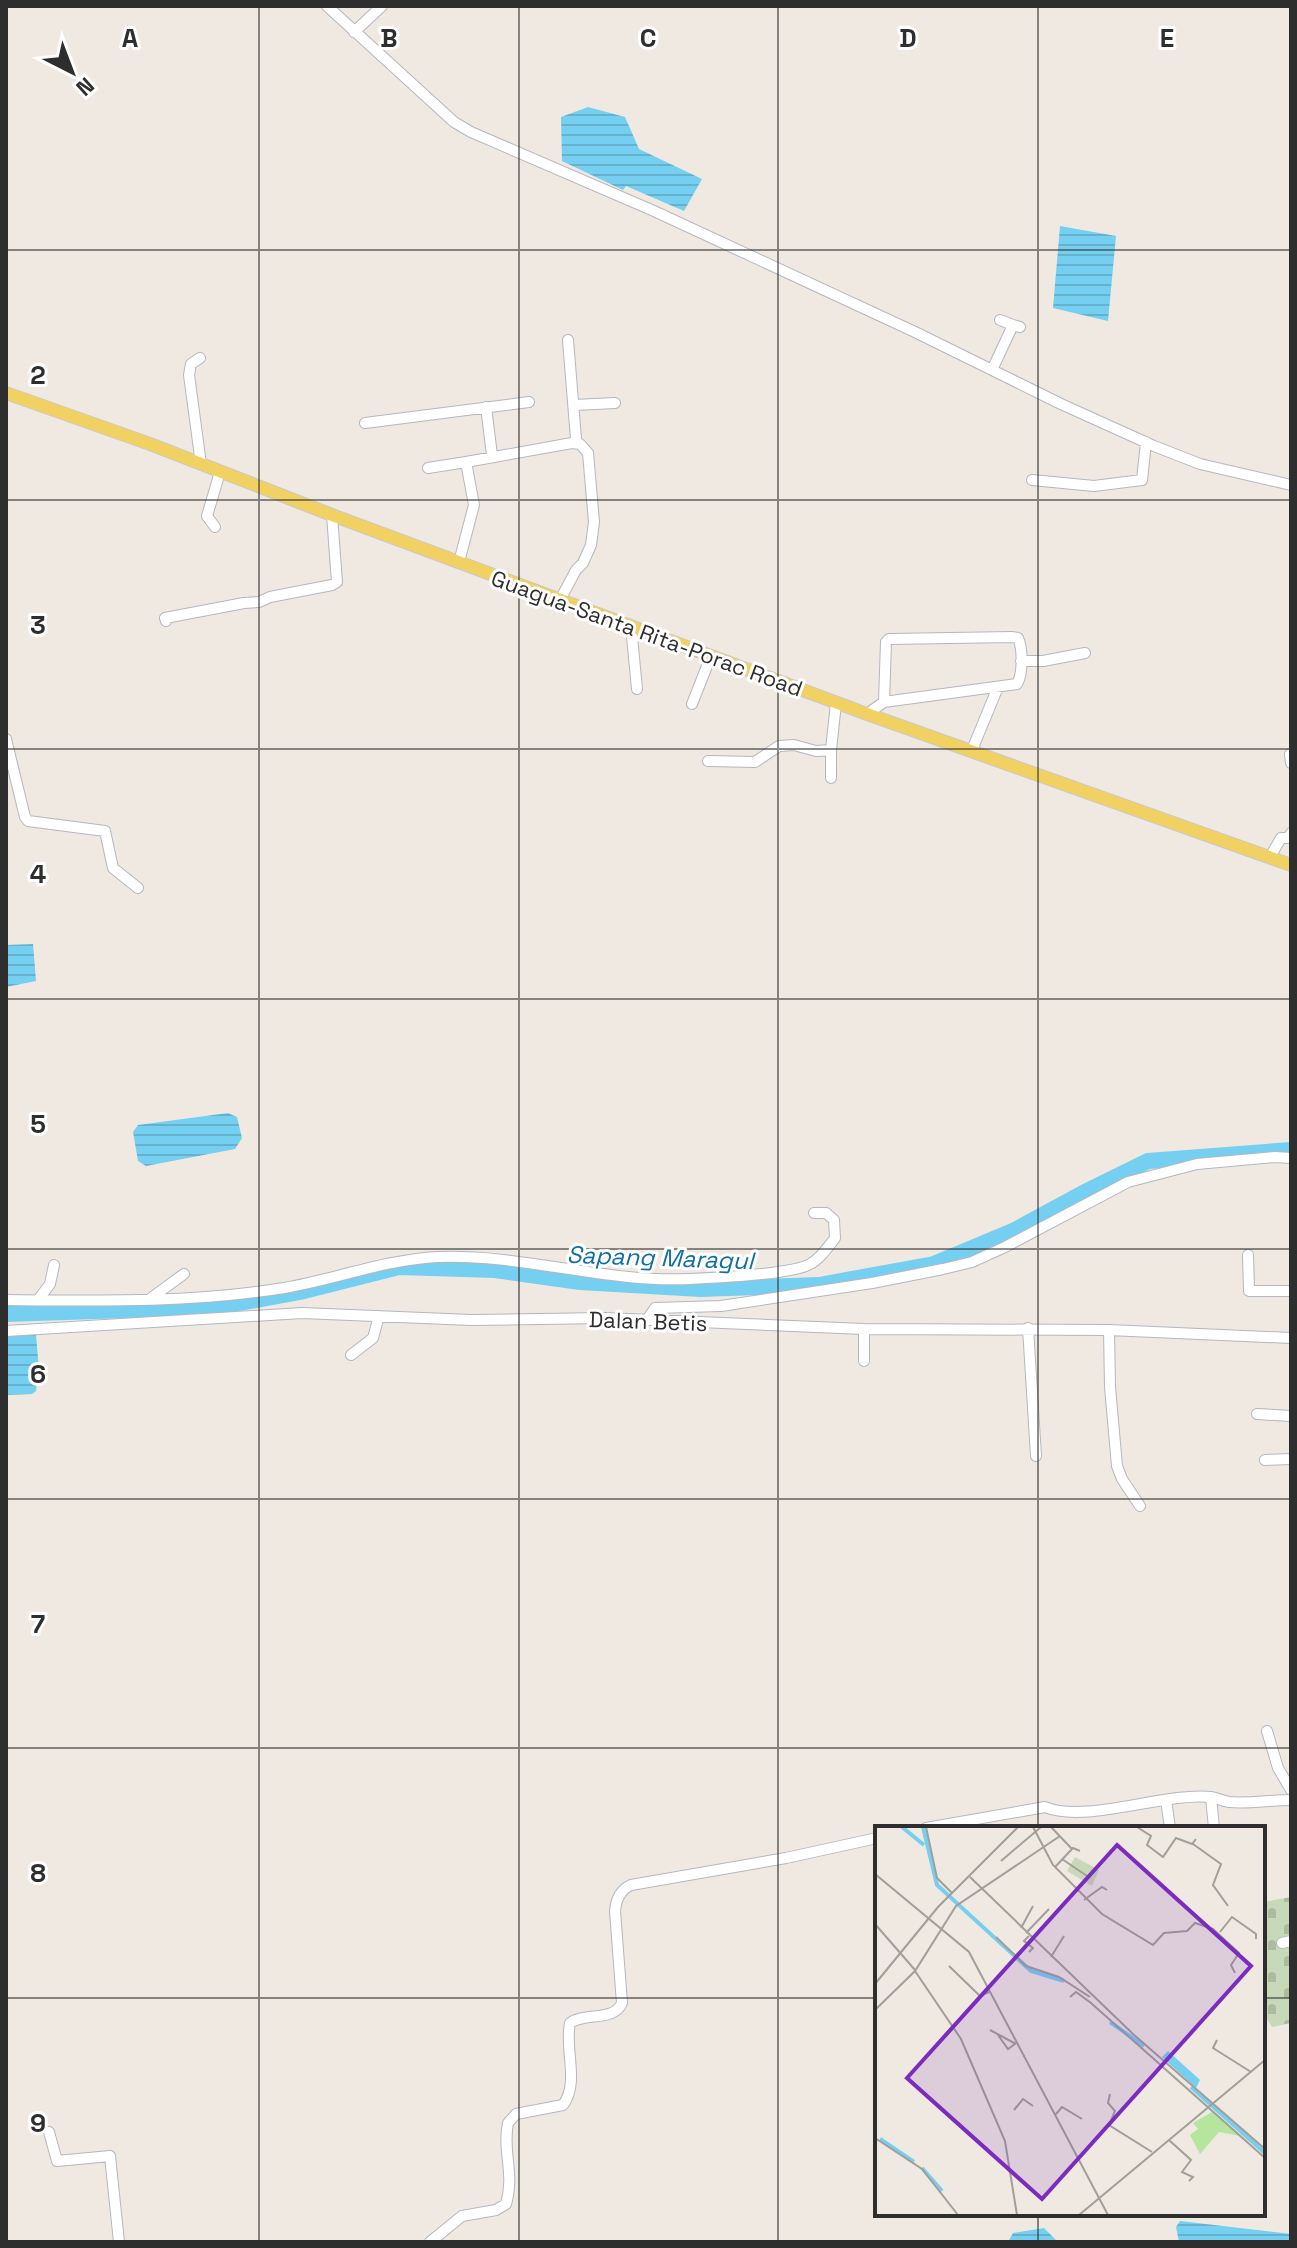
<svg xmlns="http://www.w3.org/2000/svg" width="1297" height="2248" viewBox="0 0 1297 2248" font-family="'Space Grotesk',sans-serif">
  <defs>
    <pattern id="cemetery-stones" width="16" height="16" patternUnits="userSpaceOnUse" patternTransform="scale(2)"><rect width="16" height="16" fill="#c8d9b8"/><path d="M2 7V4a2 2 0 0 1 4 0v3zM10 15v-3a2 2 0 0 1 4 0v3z" fill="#acbb9e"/></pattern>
    <pattern id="water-rules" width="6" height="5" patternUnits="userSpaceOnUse" patternTransform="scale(2)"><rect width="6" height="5" fill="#75cff0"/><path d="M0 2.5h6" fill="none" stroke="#66b2ce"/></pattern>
  </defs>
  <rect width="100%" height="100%" fill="#efe9e1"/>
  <path fill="url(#cemetery-stones)" d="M1291 1897V2023L1272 2027 1263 2013V1902Z"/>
  <path fill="url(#water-rules)" d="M588 107 625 117 639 149 702 179 684 211 626 186 623 190 562 161 561 117Z
    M1060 226 1116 236 1108 321 1053 308Z
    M33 944 36 981 6 987V945Z
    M228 1113 237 1117 242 1138 235 1149 146 1166 138 1161 133 1132 138 1125Z
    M36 1335 39 1369 36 1391 32 1394 6 1395V1336Z
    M1180 2221 1291 2234V2242H1179L1176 2227Z
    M1044 2228 1058 2242H1008L1013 2233Z"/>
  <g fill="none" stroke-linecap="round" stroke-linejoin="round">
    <path stroke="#75cff0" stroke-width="16" d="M6 1314 217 1307 300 1292 399 1267 495 1270 580 1282 701 1289 819 1285 934 1264 1013 1231 1083 1193 1148 1161 1291 1150"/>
    <defs>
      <path id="minor" d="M327 6 454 122 471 132 654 211 915 332 1061 404 1154 446 1200 464 1291 485
        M354 32 382 6
        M1000 320 1013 325
        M200 358 191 364 189 375 201 464
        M992 370 1013 325 1020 327
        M575 405 615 403
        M486 407 492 455
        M365 423 529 402
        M428 468 466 462
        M1032 480 1094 486 1142 480 1146 442
        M215 527 207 516 220 472
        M459 562 474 505 466 462 572 443 576 439 568 340
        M560 600 576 570 583 563 591 545 594 522 588 453 580 444 572 443
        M166 621 165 618 244 603 259 602 270 597 332 585 337 582 332 515
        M631 626 637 689
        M1021 661H1043L1085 653
        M692 704 711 656
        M867 714 884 702 1017 684C1023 674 1023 649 1018 638L1012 637 889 639 886 642 884 702
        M6 739 25 817 28 821 105 831 113 868 138 888
        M972 750 998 687
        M1290 754 1291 763
        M708 761 755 762 779 746 794 745 816 751 831 750
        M831 778V750L836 703
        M1270 857 1281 838H1288L1291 833
        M1248 1255 1249 1291H1291
        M151 1298 184 1274
        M6 1300C98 1301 192 1303 284 1288 337 1279 383 1260 438 1257 523 1254 606 1283 690 1279 713 1278 794 1274 810 1264 820 1259 828 1247 835 1238L834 1220 826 1213H814
        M38 1300 50 1284 54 1265
        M647 1320 655 1308 721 1306 872 1283 943 1269 972 1262 1005 1247 1128 1182 1197 1164 1275 1157 1291 1158
        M1028 1328 1036 1456
        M864 1329V1361
        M1109 1330 1110 1387 1117 1466 1122 1479 1140 1506
        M6 1331 302 1313 471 1320 605 1318 864 1329 1109 1330 1291 1338
        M351 1355 373 1338 379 1316
        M1257 1414 1291 1416
        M1265 1460 1291 1459
        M1267 1731 1278 1768 1291 1790
        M1211 1797 1214 1828
        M1166 1800 1170 1828
        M926 1828 1045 1807C1086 1824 1164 1792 1211 1797 1217 1798 1223 1801 1229 1802 1248 1804 1271 1800 1291 1800
        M1282 1943 1291 1941
        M49 2132 57 2161 110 2156 119 2242
        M430 2242 462 2216 496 2210 506 2204C515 2173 502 2152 508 2123L516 2114 563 2105C580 2082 564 2049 570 2023 585 2012 614 2022 622 2003L615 1911C616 1899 620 1890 631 1885L786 1858 877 1838"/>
      <path id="major" d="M6 393 150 444 332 515 867 714 1291 865"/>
    </defs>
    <use href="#minor" stroke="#b4b7c1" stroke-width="12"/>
    <use href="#major" stroke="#c9c9c9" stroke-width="14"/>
    <use href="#minor" stroke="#fff" stroke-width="10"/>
    <use href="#major" stroke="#f2d163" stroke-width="12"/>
  </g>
  <path fill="none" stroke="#2e2e2e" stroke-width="2" stroke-opacity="0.55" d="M259 6V2242M519 6V2242M778 6V2242M1038 6V1828M6 250H1291M6 500H1291M6 749H1291M6 999H1291M6 1249H1291M6 1499H1291M6 1748H1291M6 1998H877M1263 1998H1291M1038 2214V2242"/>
  <g text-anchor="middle" stroke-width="6" stroke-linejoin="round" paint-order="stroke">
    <g font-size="22" fill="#2e2e2e" stroke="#fff">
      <text transform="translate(647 633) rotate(20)" y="8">Guagua-Santa Rita-Porac Road</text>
      <text transform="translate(648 1321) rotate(2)" y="8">Dalan Betis</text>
    </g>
    <g font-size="24" font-style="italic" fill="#0d6fa3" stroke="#fff">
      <text transform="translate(660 1258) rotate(2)" y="8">Sapang Maragul</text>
    </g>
  </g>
  <g transform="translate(875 1826)">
    <rect width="390" height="390" fill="#efe9e1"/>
    <path d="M337 286 365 310 344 306 325 328 315 309 323 303 318 297Z" fill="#b6e59e"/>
    <path d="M200 31 224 44 217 60 192 45Z" fill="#c8d9b8"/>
    <path d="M293 225 325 254 321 262 287 231Z" fill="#75cff0"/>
    <path fill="none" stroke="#75cff0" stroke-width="4" d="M27 1 49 19M48 1 62 59 156 145 189 155M235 196 269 220M316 261 390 327M5 313 39 336M47 342 67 365"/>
    <path fill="none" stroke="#a29e99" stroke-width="2" d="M51 1 62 52 77 67M158 1 178 39 227 88 278 119 289 107 312 105 320 97 338 103 364 127 356 139 360 147M176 1 197 23M262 1 276 10 272 19 288 31 301 12 317 18 321 13M318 18 346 38 338 59 353 80M187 33 215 52M126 35 166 1M180 41 198 22 205 25M0 48 94 126 233 389M95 51 258 208 390 323M209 74 227 61 232 64M0 98 40 144M146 102 158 80M345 106 357 91 381 108V113M151 107 174 83M154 110 149 115 158 122 154 126M121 111 151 140 184 151 215 171M176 131 189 110M74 140 105 170 114 166M40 145 86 213 130 315 142 389M0 158 63 81 143 1M195 171 201 166 216 177 390 332M0 184 40 145 81 80 185 10M115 204 141 218M123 209 133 223 140 218M342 214 338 222 376 246M235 268 233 277 240 285 234 299 277 326M139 284 148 273 158 280M181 288 187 281 207 293M0 312 47 343 83 389M294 314 316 334 307 346 318 351 314 355M204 389 390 234"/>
    <path fill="#7b2cbf" fill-opacity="0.15" stroke="#7b2cbf" stroke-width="4" d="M242 19 376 140 167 373 32 252Z"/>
    <rect width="390" height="390" fill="none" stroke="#2e2e2e" stroke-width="4"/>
  </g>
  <g font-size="26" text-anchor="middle" font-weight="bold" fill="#2e2e2e" stroke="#fff" stroke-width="6" stroke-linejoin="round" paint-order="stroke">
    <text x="130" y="47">A</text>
    <text x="389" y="47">B</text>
    <text x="648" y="47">C</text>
    <text x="908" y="47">D</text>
    <text x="1167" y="47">E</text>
    <text x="38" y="384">2</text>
    <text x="38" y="634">3</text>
    <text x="38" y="883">4</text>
    <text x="38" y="1133">5</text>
    <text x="38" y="1383">6</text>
    <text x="38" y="1633">7</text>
    <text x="38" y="1882">8</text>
    <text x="38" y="2132">9</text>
  </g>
  <rect width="1297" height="2248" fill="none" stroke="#2e2e2e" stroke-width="16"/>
  <g transform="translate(72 72) rotate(138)" stroke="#ffffff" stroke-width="6" paint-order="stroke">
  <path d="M0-6L14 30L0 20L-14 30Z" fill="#2e2e2e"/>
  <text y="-12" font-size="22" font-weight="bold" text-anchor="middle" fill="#2e2e2e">N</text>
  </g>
</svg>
